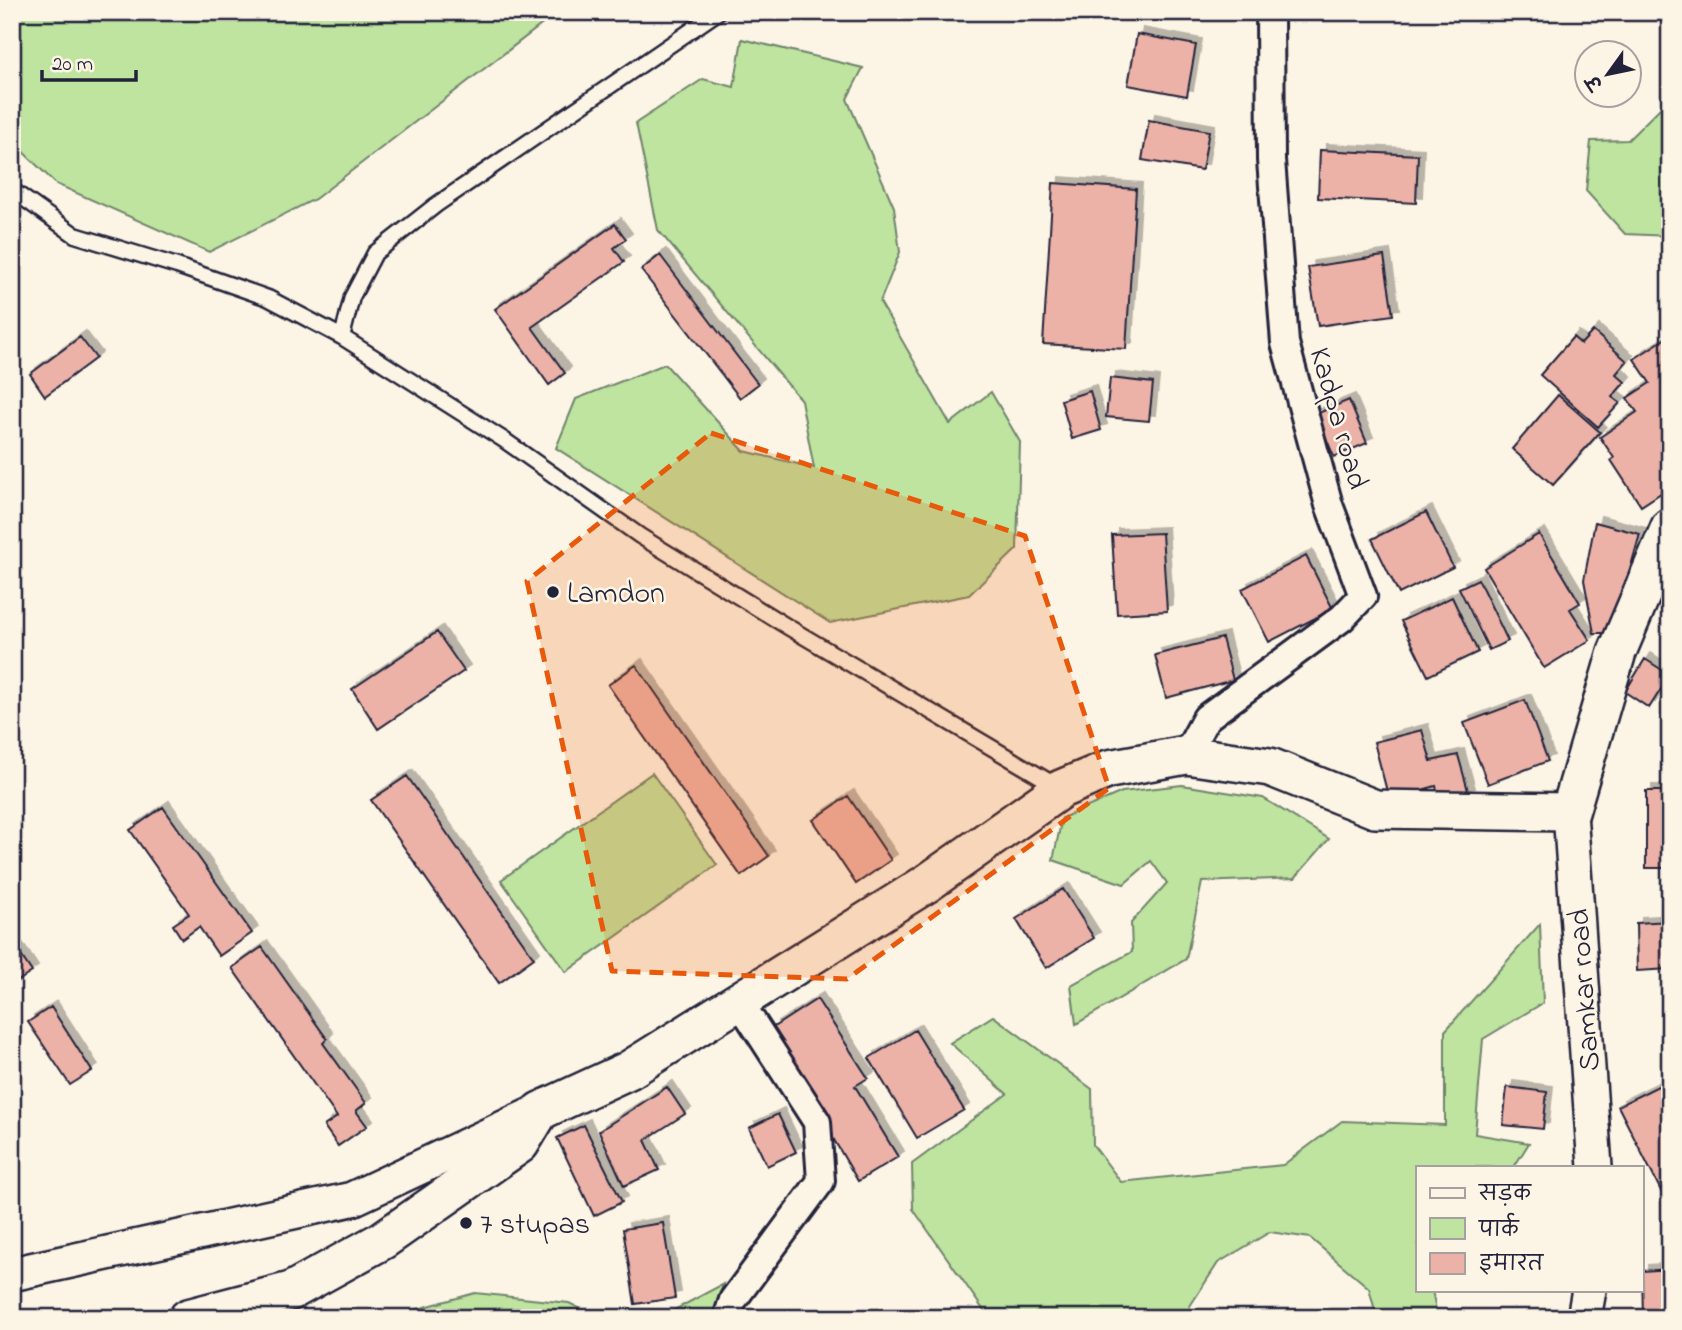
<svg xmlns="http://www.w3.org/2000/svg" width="1682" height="1330" viewBox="0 0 1682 1330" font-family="'Indie Flower','Playpen Sans Deva',sans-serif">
  <defs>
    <filter id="shadow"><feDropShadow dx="6" dy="-6" stdDeviation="0" flood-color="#0004"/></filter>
  </defs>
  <rect width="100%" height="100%" fill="#fcf5e5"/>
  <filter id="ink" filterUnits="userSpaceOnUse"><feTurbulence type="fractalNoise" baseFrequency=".0143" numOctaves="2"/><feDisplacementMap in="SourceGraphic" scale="14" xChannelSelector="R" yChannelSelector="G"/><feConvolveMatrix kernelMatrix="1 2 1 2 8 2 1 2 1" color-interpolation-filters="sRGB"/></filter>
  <g filter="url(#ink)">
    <path fill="#bee49f" stroke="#70836d" stroke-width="2" d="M12 12H558L315 199 209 252 56 184 12 141Z
      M742 39 863 68 847 99 894 207 900 252 880 302 950 424 991 392 1020 442 1017 549 969 595 830 623 556 448 576 399 665 364 744 451 814 468 801 400 658 230 636 123 703 79 734 87Z
      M1660 108 1670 115V236L1625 234 1586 191 1591 141 1628 140Z
      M652 773 717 865 566 972 501 880Z
      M1182 785 1263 798 1329 839 1295 878 1202 882 1186 959 1076 1024 1071 985 1132 952 1131 923 1167 883 1151 861 1124 884 1053 860 1062 818 1122 792Z
      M1540 924 1543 1003 1483 1039 1475 1134 1529 1143 1514 1167H1418V1290H1432L1436 1310 1432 1318H1377L1369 1288 1310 1238 1270 1232 1218 1263 1190 1306 1187 1318H989L913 1209 912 1164 1007 1094 950 1043 993 1016 1092 1089 1093 1145 1121 1182 1283 1165 1342 1121 1445 1125V1031Z
      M723 1284 712 1318H659L665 1315Z
      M475 1293 569 1303 599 1318H385Z"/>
    <path fill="#ecb2a7" stroke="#22223b" stroke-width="2" filter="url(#shadow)" d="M1137 34 1196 45 1187 96 1128 85Z
      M1149 120 1209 131 1202 170 1142 160Z
      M1320 150 1418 155 1416 203 1318 198Z
      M1053 183 1136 189 1126 349 1043 344Z
      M615 224 626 239 614 248 624 262 532 327 565 373 549 385 495 309Z
      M660 255 758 384 740 398 641 270Z
      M1384 256 1393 315 1318 326 1308 267Z
      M1593 331 1627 361 1616 374 1625 382 1612 397 1620 403 1598 427 1540 375 1573 337 1581 344Z
      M1669 336 1670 487 1641 506 1611 460 1614 458 1600 437 1637 412 1627 398 1650 383 1634 359Z
      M80 337 96 358 45 396 30 374Z
      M1110 378 1153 383 1149 421 1106 417Z
      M1090 391 1101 430 1072 439 1061 400Z
      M1558 395 1600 432 1553 485 1512 449Z
      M1349 400 1367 443 1334 457 1316 414Z
      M1426 512 1453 567 1399 594 1372 539Z
      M1595 522 1640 534 1612 633H1594L1584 580Z
      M1162 533 1167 611 1117 614 1112 535Z
      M1539 534 1580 603 1570 609 1590 640 1544 668 1484 568Z
      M1306 556 1333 609 1269 642 1242 589Z
      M1478 579 1508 641 1489 650 1459 588Z
      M1452 597 1478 652 1428 676 1401 621Z
      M437 632 464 671 378 729 352 689Z
      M1222 638 1233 680 1166 698 1155 655Z
      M1645 659 1670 675 1649 708 1625 692Z
      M636 665 769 856 741 876 608 685Z
      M1525 700 1548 761 1488 784 1464 723Z
      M1422 730 1431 761 1458 755 1469 794 1440 802 1436 786 1389 799 1374 742Z
      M407 776 534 958 499 983 371 800Z
      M1646 791H1670V868H1646Z
      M848 796 891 860 856 884 813 820Z
      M163 807 252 933 219 956 199 927 182 939 173 925 189 914 130 830Z
      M1063 889 1094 938 1046 968 1016 919Z
      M1670 921V969L1637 971 1636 923Z
      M12 942 32 972 12 985Z
      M262 947 327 1039 323 1043 366 1103 356 1111 367 1126 338 1146 324 1126 337 1117 232 968Z
      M817 999 868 1078 855 1086 898 1157 858 1181 813 1104 819 1101 772 1028Z
      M51 1007 92 1071 70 1085 28 1022Z
      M915 1030 964 1110 917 1138 869 1058Z
      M1666 1082 1670 1090V1192L1663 1195 1618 1106Z
      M667 1087 685 1114 645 1140 659 1170 624 1186 599 1131Z
      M1507 1087 1547 1092 1543 1129 1503 1125Z
      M778 1114 796 1152 767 1166 749 1128Z
      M584 1125 622 1202 594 1216 557 1138Z
      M663 1223 675 1298 635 1304 623 1229Z
      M1670 1269V1318H1643L1642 1271Z"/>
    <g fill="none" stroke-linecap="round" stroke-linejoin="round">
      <defs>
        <path id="service" d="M12 190 75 235 177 266 268 298 342 337 504 440 640 536 788 627 1060 788
          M342 337 352 297 375 253 436 205 718 12"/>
        <path id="minor" d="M1186 755 1206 718 1342 618 1363 596 1329 505 1285 343 1271 160 1270 12
          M727 1318 733 1300 821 1181 817 1122 739 1001"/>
        <path id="tertiary" d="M1570 812 1595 1167
          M12 1274 352 1199 540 1111
          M1584 1318 1589 1290"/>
        <path id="secondary" d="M188 1318 291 1291 383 1240 520 1144 540 1111 629 1070 926 884 1061 789 1109 769 1186 755 1270 767 1375 809 1570 812 1617 652 1670 527"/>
      </defs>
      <use href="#service" stroke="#22223b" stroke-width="19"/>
      <use href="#minor" stroke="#22223b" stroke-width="32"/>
      <use href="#tertiary" stroke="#22223b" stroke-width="38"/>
      <use href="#secondary" stroke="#22223b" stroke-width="42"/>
      <use href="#service" stroke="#fcf5e5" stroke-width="14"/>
      <use href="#minor" stroke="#fcf5e5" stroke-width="26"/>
      <use href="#tertiary" stroke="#fcf5e5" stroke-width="33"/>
      <use href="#secondary" stroke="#fcf5e5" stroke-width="37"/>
    </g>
  </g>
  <path fill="#e8590c" fill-opacity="0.2" stroke="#e8590c" stroke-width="5" stroke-dasharray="14 9" stroke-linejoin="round" d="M711 433 1025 536 1109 788 847 979 612 971 527 581Z"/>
  <g fill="#22223b" stroke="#fcf5e5" stroke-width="2.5">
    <circle cx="553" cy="592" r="7"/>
    <circle cx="466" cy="1223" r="7"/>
  </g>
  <g text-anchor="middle" stroke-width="5" stroke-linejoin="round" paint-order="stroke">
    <g font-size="30" fill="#22223b" stroke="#fcf5e5">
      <text transform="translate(1340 418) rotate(74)" y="10">Kadpa road</text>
      <text transform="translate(1583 990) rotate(-94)" y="10">Samkar road</text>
    </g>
    <g font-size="30" fill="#22223b" stroke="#fcf5e5" text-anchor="start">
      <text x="567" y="602">Lamdon</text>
      <text x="480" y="1233">7 stupas</text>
    </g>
  </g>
  <rect width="1682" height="1330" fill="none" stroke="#fcf5e5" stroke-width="42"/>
  <rect x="21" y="21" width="1640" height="1288" fill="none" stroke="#22223b" stroke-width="2.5" filter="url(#ink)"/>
  <rect x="1416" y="1166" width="228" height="126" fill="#fcf5e5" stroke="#a5a1a1" stroke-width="2"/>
  <rect x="1430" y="1188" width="35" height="10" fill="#fcf5e5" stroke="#a5a1a1" stroke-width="2"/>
  <text x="1479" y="1200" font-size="21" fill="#22223b">सड़क</text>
  <rect x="1430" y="1218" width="35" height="21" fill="#bee49f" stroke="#a5a1a1" stroke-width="2"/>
  <text x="1479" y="1236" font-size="21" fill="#22223b">पार्क</text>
  <rect x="1430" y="1253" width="35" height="21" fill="#ecb2a7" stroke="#a5a1a1" stroke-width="2"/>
  <text x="1479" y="1270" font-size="21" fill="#22223b">इमारत</text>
  <g transform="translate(1608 74) rotate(237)"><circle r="33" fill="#fcf5e5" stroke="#a5a1a1" stroke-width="2"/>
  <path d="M0-5L12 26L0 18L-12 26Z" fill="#22223b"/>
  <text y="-10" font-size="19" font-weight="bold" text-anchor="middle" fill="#22223b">उ</text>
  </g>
  <path d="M42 70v10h94v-10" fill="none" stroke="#22223b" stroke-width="3.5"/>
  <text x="52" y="70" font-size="21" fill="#22223b" stroke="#fcf5e5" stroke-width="5" paint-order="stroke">20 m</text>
</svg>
